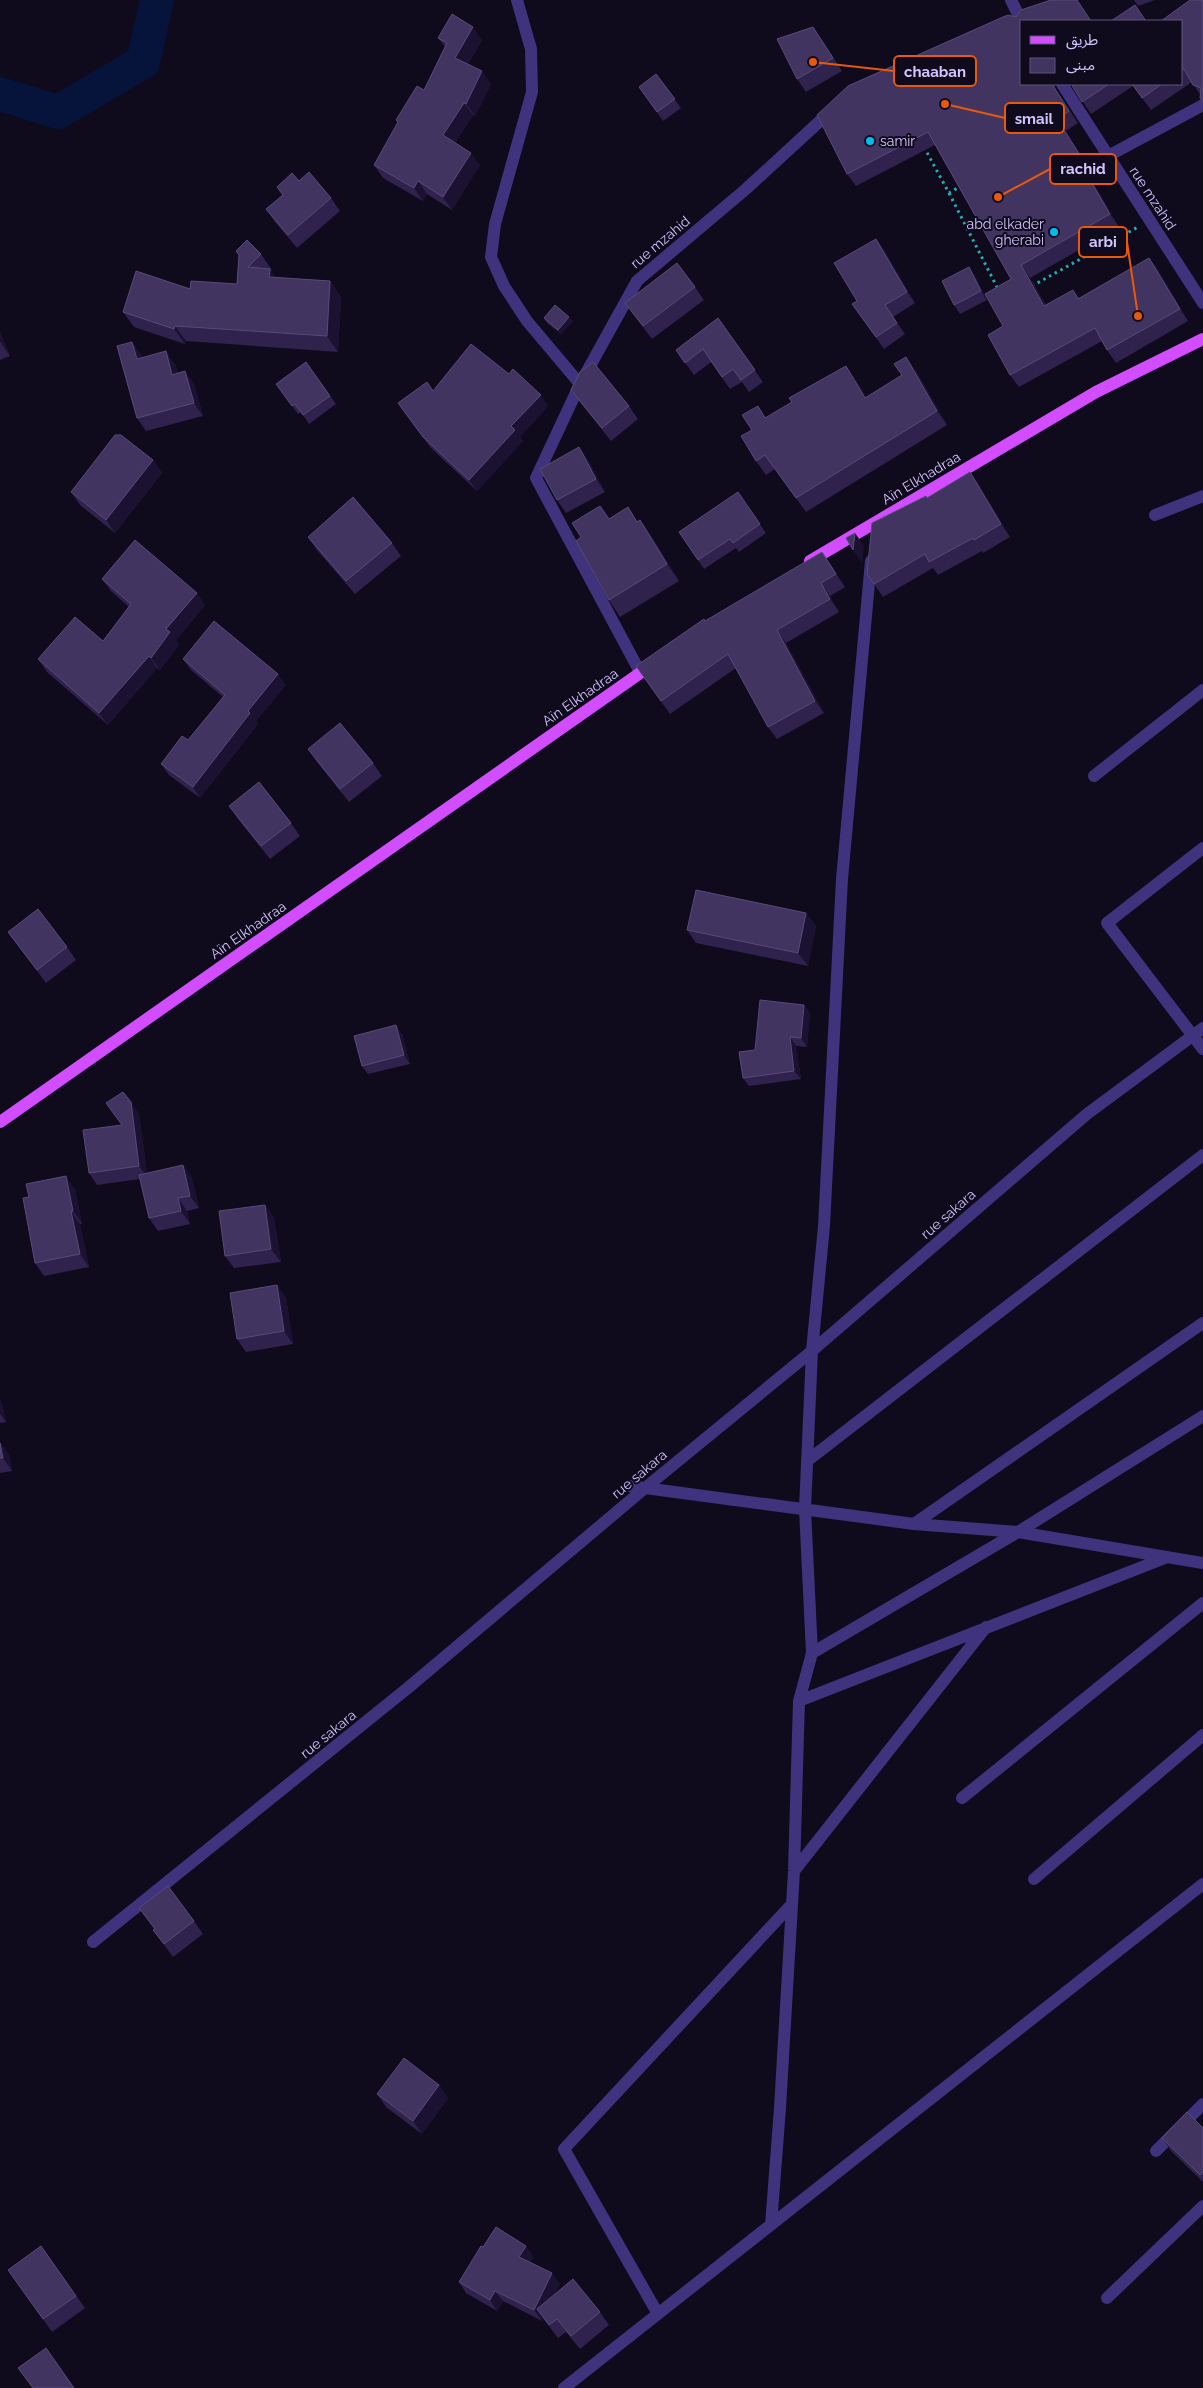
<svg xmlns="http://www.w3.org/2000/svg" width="1203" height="2388" viewBox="0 0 1203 2388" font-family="Raleway,'Noto Sans Arabic',sans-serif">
  <rect width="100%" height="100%" fill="#100a1d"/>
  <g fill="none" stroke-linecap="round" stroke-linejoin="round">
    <path stroke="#06133a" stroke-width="34" d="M0 94 58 112 143 62 157 0"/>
    <path stroke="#27abb2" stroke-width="3" stroke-dasharray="2.5 4" stroke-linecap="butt" d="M924 147 949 193 961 186
      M949 193 998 289
      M1032 286 1138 227"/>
    <path stroke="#3f337e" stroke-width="12" d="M517 0 531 49 532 92 495 224 491 257 504 286 527 321 580 384
      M1011 0 1022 22
      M1062 84 1203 303
      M1108 156 1203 105
      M1155 515 1203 496
      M640 672 536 478 580 384 637 281 746 189 832 110
      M1094 776 1203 690
      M1203 848 1107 923 1203 1049
      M807 1461 1203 1155
      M630 1486 914 1524 1018 1532 1203 1563
      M914 1524 1203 1323
      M812 1653 1018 1532 1203 1416
      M799 1701 1165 1558
      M962 1798 1203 1603
      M794 1871 986 1627
      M1034 1879 1203 1735
      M93 1942 409 1687 645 1488 806 1356 1087 1114 1203 1028
      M1156 2151 1203 2104
      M771 2225 780 2108 794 1871 799 1701 812 1653 805 1509 812 1351 824 1226 842 879 871 561
      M1107 2298 1203 2206
      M658 2314 564 2149 792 1904
      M564 2388 1203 1884"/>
    <path stroke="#d14dff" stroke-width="12" d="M810 561 1096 392 1203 339
      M0 1122 653 664"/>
  </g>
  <path fill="#2f224c" d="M1134 0H1155L1138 6Z
    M1203 0 1201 96 1192 82 1151 110 1133 86 1091 114 1071 84H1182V21Z
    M1016 17 1022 84H1055V88L1078 123 1066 131 1090 170 1087 172 1119 227 1030 278 1046 305 1073 290 1079 298 1149 258 1158 270 1188 321 1116 363 1107 350 1102 341 1019 387 1010 375 1003 326 1011 279 935 145 856 186 847 174Z
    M438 38 482 40 468 64 491 84 475 116 473 115 455 143 480 165 452 210 427 194 423 201 383 178 374 165 398 123 396 120 424 90 445 47Z
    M822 40 842 71 806 92 797 79Z
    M656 74 681 108 663 121 639 87Z
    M299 181 331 198 340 211 297 248 275 222 266 209 283 195 277 187Z
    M884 250 915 303 893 317 905 334 884 349 852 304 857 301Z
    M236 251 261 254 272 270 271 271 275 277 330 281 341 297 338 352 186 341 185 344 134 327 123 312 190 289 237 284 239 256Z
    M969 267 975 276 987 300 960 314 954 305Z
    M695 287 704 300 652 339 625 303Z
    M544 318 573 321 561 334 547 323Z
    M718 318 763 382 749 392 742 382 730 389 711 362 694 375 676 350Z
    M0 332 10 356 0 360Z
    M132 342 141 355 142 358 175 364 178 373 194 384 203 416 146 431 137 418Z
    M906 357 916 371 947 425 806 512 775 469 766 475 756 461 752 430 758 406 766 418 856 380 866 397 902 375Z
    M306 362 336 404 309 424 301 412 298 414 276 384Z
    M571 390 629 406 638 419 611 441 580 402Z
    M433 391 548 406 520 437 523 441 477 491 431 448 398 403Z
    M579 447 588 460 605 492 566 513 557 500Z
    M153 460 162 473 115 533 80 505 71 492Z
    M970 472 979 485 1010 537 983 553 982 551 938 575 933 568 883 597 874 584 927 498Z
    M738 492 766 533 739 552 736 548 704 569 679 532Z
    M600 506 609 519 638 521 640 520 652 537 679 581 620 617 609 600 581 537Z
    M308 537 392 543 401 556 355 594 317 550Z
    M831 565 845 587 830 596 839 612 786 643 824 713 777 739 768 727 736 668 670 714 636 666 705 621Z
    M102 579 205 605 176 640 179 645 160 670 157 668 108 725 47 672 38 659 103 641 129 607 111 591Z
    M183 659 286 685 256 721 258 724 200 798 169 775 161 764 188 740 223 697 191 670Z
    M308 749 373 763 382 776 349 802 317 762Z
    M229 806 291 823 300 836 270 859 238 819Z
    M806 913 816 926 808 966 696 943 687 930Z
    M8 932 67 947 76 960 46 983Z
    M804 1005 810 1013 807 1047 796 1046 801 1079 749 1086 743 1078 755 1050Z
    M402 1034 410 1064 368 1074 362 1066Z
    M139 1114 147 1173 183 1165 192 1178 199 1208 187 1211 190 1224 158 1231 149 1218 140 1179 97 1185 89 1173 122 1125Z
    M75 1189 82 1224H80L89 1267 44 1276 35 1263Z
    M265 1205 274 1218 281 1262 234 1268 225 1256Z
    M277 1285 286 1298 293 1344 246 1352 237 1339Z
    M0 1400 2 1404 6 1422 0 1423Z
    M0 1442 9 1455 12 1471 0 1473Z
    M139 1908 194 1921 203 1934 173 1957 153 1930 155 1929Z
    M439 2085 448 2098 422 2134 386 2107 377 2094Z
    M1203 2128V2182L1171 2151 1162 2138Z
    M41 2246 85 2308 52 2332 8 2270Z
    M526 2246 533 2257 530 2262 560 2284 554 2295 600 2312 609 2325 580 2349 566 2332 558 2338 543 2318 542 2321 503 2301 497 2311 466 2293 459 2282 483 2247Z"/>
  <path fill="#1b1131" d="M473 27 482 40 464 70 455 58Z
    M482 71 491 84 475 116 466 104Z
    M464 103 473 115 452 148 443 135Z
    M1057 119 1066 131 1090 170 1081 157Z
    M471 153 480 165 452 210 443 197Z
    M1078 159 1087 172 1119 227 1110 214Z
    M418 181 427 194 423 201 414 188Z
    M876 239 884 250 915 303 907 292Z
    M1149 258 1158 270 1188 321 1180 309Z
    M1021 265 1030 278 1053 318 1044 306Z
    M969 267 975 276 987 300 981 291Z
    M270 269 281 285 269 277Z
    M330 281 341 297 338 352 327 336Z
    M569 317 573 321 561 334 558 330Z
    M175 326 186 341 185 344 174 329Z
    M0 332 10 356 1 343 0 341Z
    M132 342 141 355 146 372 137 359Z
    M166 351 175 364 182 388 172 375Z
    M906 357 916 371 947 425 937 411Z
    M846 366 856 380 875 412 865 398Z
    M185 371 194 384 203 416 194 403Z
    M541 395 548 406 520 437 523 441 477 491 469 480 511 426Z
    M579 447 588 460 605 492 596 479Z
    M153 460 162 473 115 533 106 520Z
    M970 472 979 485 1010 537 1001 524Z
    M640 520 652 537 679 581 667 564Z
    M855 533 864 546 862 563 853 550Z
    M822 552 831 565 845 587 836 574Z
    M821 583 830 596 839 612 830 599Z
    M197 593 205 605 176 640 179 645 160 670 151 658 166 629Z
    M777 630 786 643 824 713 815 701Z
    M149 656 157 668 108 725 99 713Z
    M278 674 286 685 256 721 258 724 200 798 193 787 248 711Z
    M806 913 816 926 808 966 798 953Z
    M804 1005 810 1013 807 1047 801 1038Z
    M396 1025 402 1034 410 1064 404 1055Z
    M790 1037 796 1046 801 1079 794 1071Z
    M131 1102 139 1114 148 1178 139 1166Z
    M183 1165 192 1178 199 1208 190 1196Z
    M66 1176 75 1189 82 1224 73 1211Z
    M178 1198 187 1211 190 1224 181 1211Z
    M265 1205 274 1218 281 1262 271 1249Z
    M71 1211 80 1224 89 1267 80 1254Z
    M277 1285 286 1298 293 1344 284 1331Z
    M0 1400 2 1404 6 1422 0 1414Z
    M0 1442 9 1455 12 1471 3 1458Z
    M439 2085 448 2098 422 2134 413 2121Z
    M526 2246 533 2257 527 2267 519 2257Z
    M552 2273 560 2284 543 2318 537 2309 543 2318 542 2321 534 2310Z
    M495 2291 503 2301 497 2311 490 2300Z"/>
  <path fill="#413460" stroke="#584b79" d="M1051 0H1077L1091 21H1022V84H1052L1069 111 1057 119 1081 157 1078 159 1110 214 1021 265 1044 306 1073 290 1078 299 1149 258 1180 309 1107 350 1095 328 1010 375 988 335 1003 326 985 294 1011 279 928 132 847 174 817 115 848 86 1003 17 1008 15 1016 17 1021 10Z
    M1190 0H1203V102L1200 98 1201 88 1193 85 1184 69 1182 70V21H1161Z
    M1135 5 1146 21H1111Z
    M452 14 473 27 455 58 482 71 466 104 464 103 443 135 471 153 443 197 418 181 414 188 374 165 398 122 396 120 417 86 424 90 447 43 438 38Z
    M813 27 833 58 797 79 777 39Z
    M656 74 675 99 657 112 639 87Z
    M1071 84H1109L1082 102Z
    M1132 84H1162L1142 98Z
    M309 172 331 198 288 235 266 209 283 195 277 187 292 173 299 181Z
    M876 239 907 292 885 305 897 323 876 337 852 304 857 301 834 263Z
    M247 240 261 254 248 267 270 269 269 277 330 281 327 336 175 326 174 329 123 312 136 271 190 289 191 281 237 284 239 255 236 251Z
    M677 263 695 287 643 326 625 303Z
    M969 267 981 291 954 305 942 281Z
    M555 305 569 317 558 330 544 318Z
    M718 318 755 370 741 380 733 369 722 377 703 349 685 363 676 350Z
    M132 342 137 359 166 351 172 375 185 371 194 403 137 418 117 346Z
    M471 344 509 374 513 369 541 395 511 426 515 430 469 480 423 437 398 403 427 382 433 391Z
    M906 357 937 411 796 498 765 455 756 461 741 436 752 430 742 415 758 406 765 418 792 402 789 398 846 366 865 398 902 375 894 364Z
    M306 362 330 396 303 415 295 404 292 406 276 384Z
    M593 362 629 406 602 428 571 390 580 372Z
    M115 435H121L153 460 106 520 71 492Z
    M579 447 596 479 557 500 540 469Z
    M970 472 1001 524 974 540 973 538 929 562 925 554 874 584 867 574 872 523 926 496 927 498Z
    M738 492 760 524 733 543 730 539 698 560 679 532Z
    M353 497 392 543 346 581 308 537Z
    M600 506 609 519 628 507 637 522 640 520 667 564 609 600 576 541 581 537 572 523Z
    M855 533 853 550 846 538Z
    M135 540 197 593 166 629 170 632 151 658 149 656 99 713 38 659 75 617 103 641 131 604 102 579Z
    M822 552 836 574 821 583 830 599 777 630 815 701 768 727 728 654 661 701 636 666 704 619 705 621Z
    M214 621 278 674 248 711 250 713 193 787 161 764 182 736 188 740 225 695 183 659Z
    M340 723 373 763 340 789 308 749Z
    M259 782 291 823 261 846 229 806Z
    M696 890 806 913 798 953 687 930Z
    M38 909 67 947 37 970 8 932Z
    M760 1000 804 1005 801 1038 790 1037 794 1071 743 1078 739 1052 755 1050Z
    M396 1025 404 1055 362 1066 354 1036Z
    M123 1092 131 1102 139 1166 89 1173 83 1130 122 1125 106 1103Z
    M183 1165 190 1196 178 1198 181 1211 149 1218 139 1175Z
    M66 1176 73 1211H71L80 1254 35 1263 23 1198 29 1197 26 1184Z
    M265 1205 271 1249 225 1256 219 1211Z
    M277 1285 284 1331 237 1339 230 1293Z
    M0 1443 3 1458H0Z
    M168 1886 194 1921 164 1944 153 1930 155 1929 139 1908Z
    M404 2058 439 2085 413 2121 377 2094Z
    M1187 2112 1203 2128V2172L1200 2175 1162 2138Z
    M496 2227 526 2246 519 2257 552 2273 534 2310 495 2291 490 2300 459 2282 481 2246 483 2247Z
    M41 2246 76 2296 43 2319 8 2270Z
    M573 2279 600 2312 571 2336 557 2319 549 2325 537 2309Z
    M46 2348 74 2388H33L18 2368Z"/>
  <g fill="#00bdf1" stroke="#100a1d" stroke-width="2">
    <circle cx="870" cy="141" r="5"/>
    <circle cx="1054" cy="232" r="5"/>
  </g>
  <g text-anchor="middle" stroke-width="4" stroke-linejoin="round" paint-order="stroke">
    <g font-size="14" fill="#d3c6ff" stroke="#100a1d" text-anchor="start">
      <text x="880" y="146">samir</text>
      <text x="1044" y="229" text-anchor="end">abd elkader<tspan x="1044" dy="16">gherabi</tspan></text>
    </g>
    <g font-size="14" fill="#d3c6ff" stroke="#100a1d">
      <text transform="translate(1153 198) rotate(57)" y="5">rue mzahid</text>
      <text transform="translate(660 242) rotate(-40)" y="5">rue mzahid</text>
      <text transform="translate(921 478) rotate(-31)" y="5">Aïn Elkhadraa</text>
      <text transform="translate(580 697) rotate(-35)" y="5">Aïn Elkhadraa</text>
      <text transform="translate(248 930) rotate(-35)" y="5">Aïn Elkhadraa</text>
      <text transform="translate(948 1214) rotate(-41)" y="5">rue sakara</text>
      <text transform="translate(639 1474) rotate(-40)" y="5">rue sakara</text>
      <text transform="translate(328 1734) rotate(-39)" y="5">rue sakara</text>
    </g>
  </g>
  <path fill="none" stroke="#e8590c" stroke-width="2" d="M813 62L894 71M945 104L1005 118M998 197L1050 169M1138 316L1127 242"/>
  <g fill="#e8590c" stroke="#100a1d" stroke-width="2">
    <circle cx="813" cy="62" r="5"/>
    <circle cx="945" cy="104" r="5"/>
    <circle cx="998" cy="197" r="5"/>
    <circle cx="1138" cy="316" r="5"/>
  </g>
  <g fill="#100a1d" stroke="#e8590c" stroke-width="2">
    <rect x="894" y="56" width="82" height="30" rx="5"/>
    <rect x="1005" y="103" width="59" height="30" rx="5"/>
    <rect x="1050" y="154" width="66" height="30" rx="5"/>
    <rect x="1079" y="227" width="48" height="30" rx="5"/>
  </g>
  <g font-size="15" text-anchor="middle" font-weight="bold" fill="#d3c6ff">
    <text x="935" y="77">chaaban</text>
    <text x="1034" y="124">smail</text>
    <text x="1083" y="174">rachid</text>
    <text x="1103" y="247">arbi</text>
  </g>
  <rect x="1020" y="20" width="162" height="65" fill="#100a1d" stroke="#5e5577"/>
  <rect x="1030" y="36" width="25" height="8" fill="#d14dff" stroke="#5e5577"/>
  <text x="1066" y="45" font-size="15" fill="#d3c6ff">طريق</text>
  <rect x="1030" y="58" width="25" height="15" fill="#413460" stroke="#5e5577"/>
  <text x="1066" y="70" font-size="15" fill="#d3c6ff">مبنى</text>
</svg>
